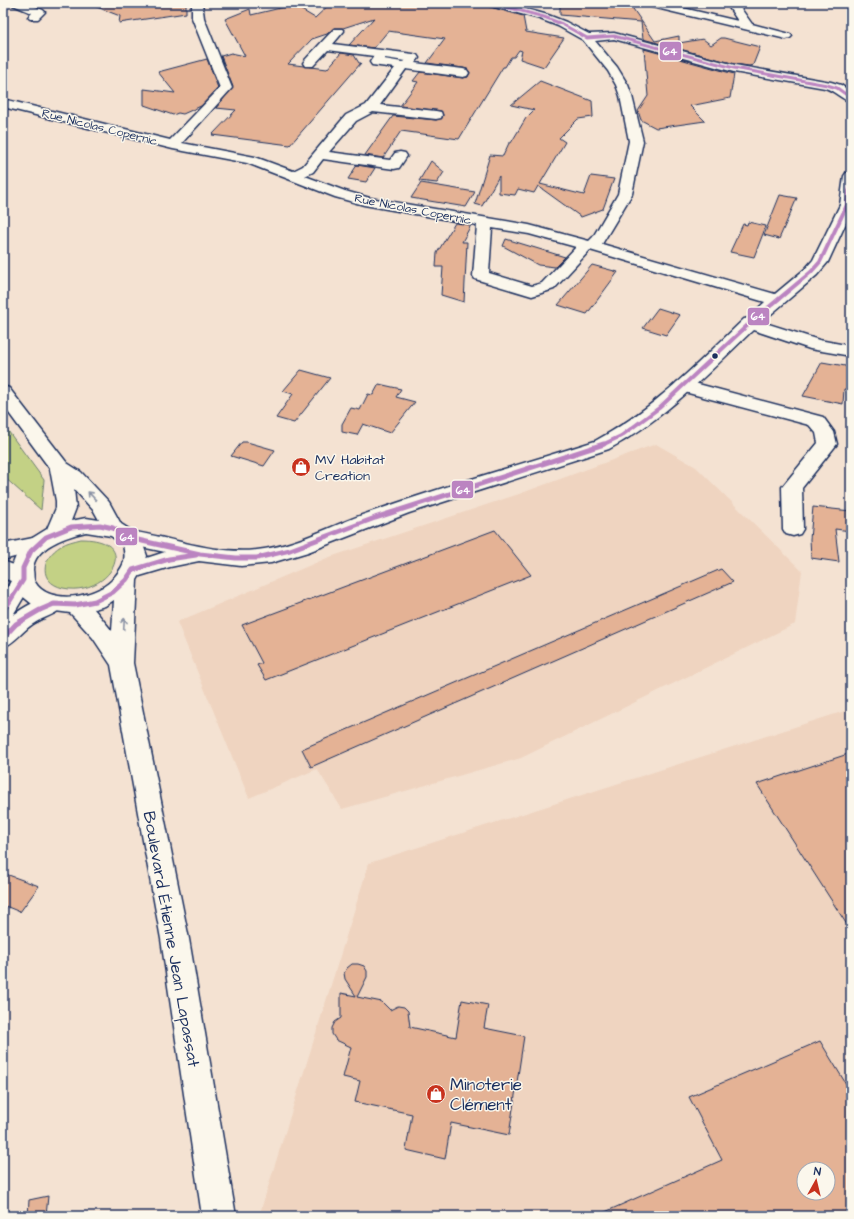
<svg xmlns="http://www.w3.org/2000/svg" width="854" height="1219" viewBox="0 0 854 1219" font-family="'Architects Daughter',sans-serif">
  <rect width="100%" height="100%" fill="#f4e2d2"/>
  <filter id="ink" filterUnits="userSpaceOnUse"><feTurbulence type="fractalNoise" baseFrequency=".025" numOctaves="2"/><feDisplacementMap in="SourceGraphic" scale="8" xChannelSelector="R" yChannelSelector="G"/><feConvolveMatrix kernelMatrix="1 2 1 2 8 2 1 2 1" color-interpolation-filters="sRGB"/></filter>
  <g filter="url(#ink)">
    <path fill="#efd4c0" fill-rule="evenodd" d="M656 444 696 467 802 571 795 624 521 758 342 809 317 769 249 798 177 622 327 558 519 494Z
      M851 709V1216H259L369 863ZM804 1169H828V1193H804Z"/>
    <path fill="#c3d185" stroke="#6f8072" d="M3 424 44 480 41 510 3 476Z
      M81 539C145 539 108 598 63 588 38 582 41 558 61 546 67 542 74 541 81 539Z"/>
    <path fill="#e4b295" stroke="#1b2f5e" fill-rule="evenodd" d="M89 3H186V13L119 23 120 16 89 4Z
      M331 3H485L487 6 523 16 526 32 564 38 544 67 520 59 522 51 519 50 514 57H511L505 67H503L459 139 401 131 383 158 365 155 393 116 436 120 442 118 443 115 441 111 400 106 418 82 413 81 420 72 463 78 468 77 470 72 467 69 463 68 427 63 445 39 388 31 374 48 349 45 374 18 343 28H334L327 34 312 39 288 64 327 69 341 53 354 55 359 63H361L290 145 212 135 236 110 216 108 233 87 221 56 231 53 245 56 225 19 250 9 251 15 293 5 315 18Z
      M560 3H629L655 41 679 36V43L703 39 711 45 721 38H724L760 47 753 65 749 66 735 64 643 39 641 22 560 15Z
      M644 49 734 74 730 98 690 106 705 121 656 128 641 120 638 111 648 96Z
      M207 59 218 88 201 106 183 114 178 113 173 115 144 105V89L175 93 158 72Z
      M540 81 592 101 593 117 578 119 559 138 565 142 540 184 584 195 591 176 614 179 603 209 581 217 538 186 534 193 518 189 515 195 499 193V176L482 206 475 204 490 155 503 156 509 143H511L526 118 534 110 511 105Z
      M431 161 444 172 437 183 419 181Z
      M357 165 375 168 366 182 348 179Z
      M421 183 475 192 466 207 411 198Z
      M780 195 797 198 779 239 764 235Z
      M748 222 766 226 754 257 730 252 743 224 747 225Z
      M455 223 471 225 462 242H467L464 302 441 295 443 267H436L437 253Z
      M506 239 565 257 555 267 538 265 503 246Z
      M592 265 618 272 587 314 558 305Z
      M658 308 680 315 666 335 643 328Z
      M822 362 851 367V390L844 389 843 404 803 396Z
      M301 370 330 378 294 423 276 418 293 394 283 391Z
      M379 384 401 389 396 397 415 402 390 433 363 424 357 435 342 432V424L351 408 360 410 368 394 373 395Z
      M242 442H247L275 450 264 466 231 456Z
      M813 507 851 511V531L835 529 839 562 811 558 810 539Z
      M495 530 531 575 266 680 257 665 262 663 242 625Z
      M721 569 733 582 311 767 302 749Z
      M851 753V931L757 784Z
      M3 873 39 886 20 912 3 905Z
      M352 964H358L364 966 367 971V977L357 997 382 1002 390 1010 398 1006 404 1007 408 1011 410 1027 456 1037 462 1000 488 1005 484 1028 524 1036 509 1135 451 1123 445 1159 406 1150 412 1114 355 1102 360 1081 343 1077 351 1047 336 1040 332 1034V1028L335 1022 341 1018V993L356 996 345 979 344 973 347 968Z
      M820 1041 851 1092V1216H596L722 1160 689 1097ZM804 1169H828V1193H804Z
      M48 1196 46 1216H28L29 1200Z"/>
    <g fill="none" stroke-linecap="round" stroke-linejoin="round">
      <defs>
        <path id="street" d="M12 3H27L43 10 45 12 38 19H30L28 17 32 13 13 5Z
          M192 3H202L204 18 232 88 182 143 255 157 293 171 303 166 346 115 366 105 395 68 372 65 370 62 374 56 328 50 313 66H305L303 63 305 60 334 29H342L344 31 333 44 413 54 417 55 419 58 415 63 463 69 467 70 469 73 467 76 463 77 406 69 380 105 436 111 441 112 442 115 441 118 436 119 373 112 356 121 329 152 390 160 395 153 400 152 405 153 407 156 399 168 394 169 323 159 313 172 305 176 345 191 370 198 529 225 589 241 593 237 618 194 629 141 620 96 616 85 608 71 583 40 558 26 540 19 487 5 486 3H504L548 15 566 22 589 34 614 33 735 65 831 82 841 85 851 92V102C841 99 835 91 825 88L734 72 614 39 595 41 617 67 628 85 632 96 643 141 632 194 602 244 775 294 805 269 813 260 840 205 844 176 846 173 851 172V212L828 262 817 275 756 327 750 328 744 327 742 323 765 302 590 250 554 289 532 296 475 279 473 276 477 225 364 205 335 197 247 163 173 149 3 107V99L170 140 220 88 192 18ZM385 58 405 61 402 62 384 59ZM492 228 529 234 576 247 542 283 532 286 489 273Z
          M643 3H662L738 21 726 3H737L752 24 790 34 792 36 790 38 786 39 644 5Z
          M683 380 823 417 834 432 837 444 802 488 803 529 800 534 793 536 786 534 783 529 782 487 818 443 816 433 809 425 677 390 674 386 677 382Z
          M38 537 45 539 48 544 45 549 3 560V544Z
          M3 561 30 571 34 580 13 615C26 606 46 593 62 598L65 604C59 614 43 617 33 624 22 631 15 643 3 647V623L7 619 3 620V594L11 581 3 578Z"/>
        <path id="secondary" d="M750 318 819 340 851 346V356L810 349 753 330C707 374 665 419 609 449L409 513 308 552 271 563 241 566 199 561 170 567 133 578 125 575 122 570 125 565 165 552 122 543 119 538 122 533 129 531C171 537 214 555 257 550 296 546 332 525 368 513 443 486 520 465 595 441 653 410 697 364 744 319Z"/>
        <path id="primary" d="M3 386 9 388 67 463 81 472 109 502 121 524 140 536 147 556 141 573 137 580 133 663 189 939 236 1216H202L161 939 111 665 93 638 74 617 70 613 48 610 32 604 21 595 13 582 12 566 16 556 26 542 47 529 56 508V501L50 469 3 405ZM74 489 94 511 99 520 86 518 71 521 76 508ZM86 532 111 536 123 545C127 562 123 567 112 580 96 597 49 606 35 582 33 579 34 574 33 570 33 547 68 536 86 532ZM114 600 112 631 94 609 105 606Z"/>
      </defs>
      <use href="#street" stroke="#1b2f5e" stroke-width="3"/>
      <use href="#secondary" stroke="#1b2f5e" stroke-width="3"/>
      <use href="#primary" stroke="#1b2f5e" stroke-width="3"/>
      <use href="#street" fill="#fbf7ec" fill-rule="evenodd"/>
      <use href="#secondary" fill="#fbf7ec" fill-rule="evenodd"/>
      <use href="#primary" fill="#fbf7ec" fill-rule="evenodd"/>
      <defs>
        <path id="bus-1-far2" d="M491 3 544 17 562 24 587 38 614 36 734 68 827 85 837 88 851 98
          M849 192 851 176"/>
        <path id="bus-1-far1" d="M602 445 621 436 659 408 750 323 811 272 820 262 847 205 849 191"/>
        <path id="bus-1" d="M3 612 23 580V568L31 551 46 537 71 527 100 525 113 528 129 538 200 554 236 558H257L290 550 375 518 604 444
          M3 638 16 624 40 610 54 604 75 605 95 601 113 592 126 580 133 570 169 559 196 555"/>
      </defs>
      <use href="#bus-1-far2" stroke="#fbf7ec" stroke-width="4.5"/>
      <use href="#bus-1-far1" stroke="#fbf7ec" stroke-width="6"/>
      <use href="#bus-1" stroke="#fbf7ec" stroke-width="8"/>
      <use href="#bus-1-far2" stroke="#bb84c1" stroke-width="3"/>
      <use href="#bus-1-far1" stroke="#bb84c1" stroke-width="4"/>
      <use href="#bus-1" stroke="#bb84c1" stroke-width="5"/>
    </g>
    <defs><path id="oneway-shaft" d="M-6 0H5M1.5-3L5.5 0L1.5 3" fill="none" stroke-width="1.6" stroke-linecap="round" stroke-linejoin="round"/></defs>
    <g stroke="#8b93a5">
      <use href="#oneway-shaft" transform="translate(92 496) rotate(-133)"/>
      <use href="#oneway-shaft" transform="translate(124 624) rotate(-87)"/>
    </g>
  </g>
  <defs>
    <symbol id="shop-disc" viewBox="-11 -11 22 22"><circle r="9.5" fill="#c8321e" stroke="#fbf7ec"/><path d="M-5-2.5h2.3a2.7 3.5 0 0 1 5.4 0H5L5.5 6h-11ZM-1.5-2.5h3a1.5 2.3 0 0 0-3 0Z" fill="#fff"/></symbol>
  </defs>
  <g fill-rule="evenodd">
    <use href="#shop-disc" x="290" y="456" width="22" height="22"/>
    <use href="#shop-disc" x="425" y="1083" width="22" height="22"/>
  </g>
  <circle fill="#1b2f5e" stroke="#fbf7ec" stroke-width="1.5" cx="715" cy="356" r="3.5"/>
  <g text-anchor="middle" stroke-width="3" stroke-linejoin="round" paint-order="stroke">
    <g font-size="12" fill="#1b2f5e" stroke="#fbf7ec">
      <text transform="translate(100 127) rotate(14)" y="4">Rue Nicolas Copernic</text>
      <text transform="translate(413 209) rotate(11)" y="4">Rue Nicolas Copernic</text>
    </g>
    <g font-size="14" fill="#1b2f5e" stroke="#fbf7ec" text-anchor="start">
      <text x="315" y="464">MV Habitat<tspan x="315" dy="16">Creation</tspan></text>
    </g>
    <g font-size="17" fill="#1b2f5e" stroke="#fbf7ec">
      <text transform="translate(172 939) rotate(80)" y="6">Boulevard Étienne Jean Lapassat</text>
    </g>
    <g font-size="17" fill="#1b2f5e" stroke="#fbf7ec" text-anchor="start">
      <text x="450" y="1090">Minoterie<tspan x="450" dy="20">Clément</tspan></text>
    </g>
  </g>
  <g stroke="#fbf7ec" stroke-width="1.5">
    <rect x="659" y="41" width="23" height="20" rx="4" fill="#bb84c1"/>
    <rect x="747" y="307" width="23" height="19" rx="4" fill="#bb84c1"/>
    <rect x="451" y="480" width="23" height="19" rx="4" fill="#bb84c1"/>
    <rect x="115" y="527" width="23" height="19" rx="4" fill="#bb84c1"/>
  </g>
  <g font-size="11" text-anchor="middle" font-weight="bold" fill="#fff">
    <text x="670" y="55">64</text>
    <text x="758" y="320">64</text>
    <text x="463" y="494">64</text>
    <text x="127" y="541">64</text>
  </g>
  <rect width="854" height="1219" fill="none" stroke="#fbf7ec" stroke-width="16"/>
  <rect x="8" y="8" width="838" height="1203" fill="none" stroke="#1b2f5e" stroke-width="1.5" filter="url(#ink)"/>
  <g transform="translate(816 1181) rotate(8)"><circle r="19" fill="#fbf7ec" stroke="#a1a7b3"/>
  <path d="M0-3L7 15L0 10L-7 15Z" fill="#c8321e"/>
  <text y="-6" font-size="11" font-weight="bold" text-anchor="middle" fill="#1b2f5e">N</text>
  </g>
</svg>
